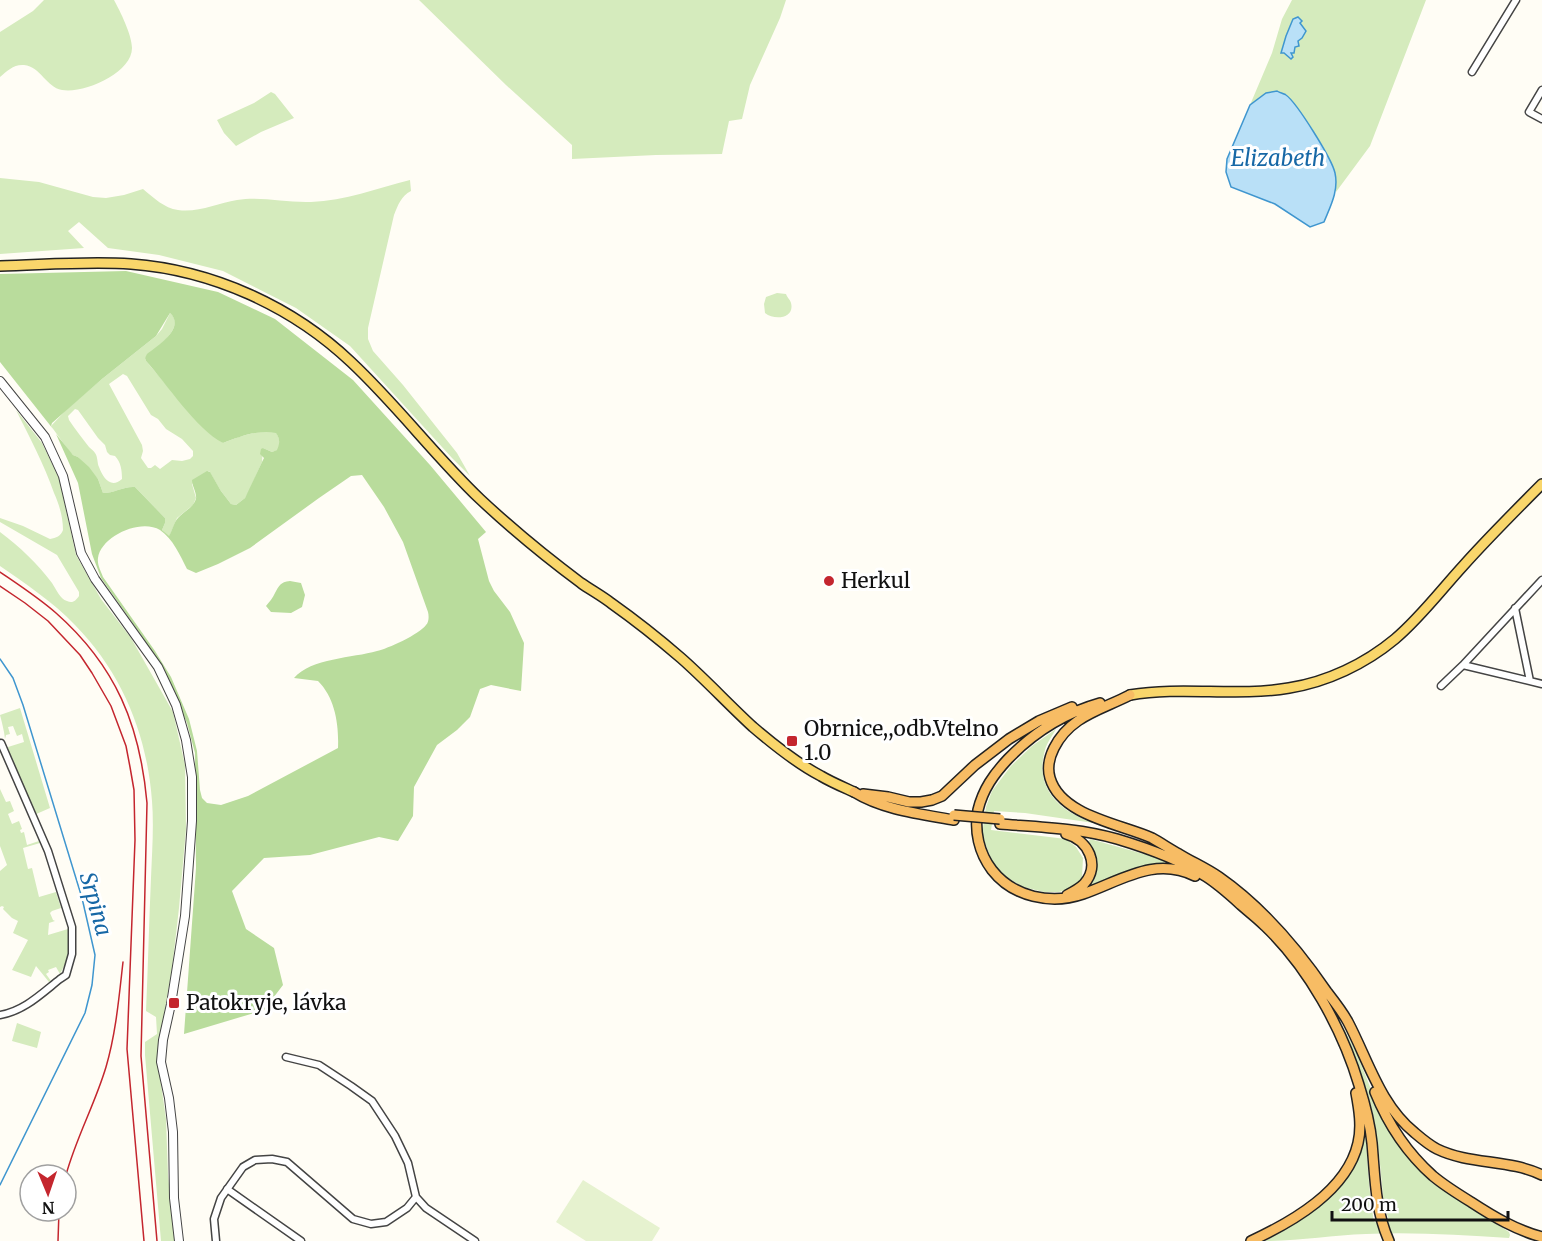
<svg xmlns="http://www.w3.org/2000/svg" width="1542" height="1241" viewBox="0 0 1542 1241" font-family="Merriweather,serif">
  <rect width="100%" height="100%" fill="#fffdf5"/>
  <path fill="#d5ebbd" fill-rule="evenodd" d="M44 0H114C120 11 132 35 132 48 132 73 84 94 62 90 46 87 41 67 24 65 14 64 7 71 0 77V32L33 11Z
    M419 0H786L780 18 750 85 742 119 729 121 722 154 656 155 572 159V145L506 85Z
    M1292 0H1426L1370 146 1336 192 1335 173 1323 146 1286 94 1250 105 1272 53 1282 19Z
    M271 92 275 94 294 118 261 132 236 146 224 133 217 120 254 103Z
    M0 178 39 182 93 197 106 198 124 195 143 189C154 198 164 208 178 210 198 213 218 203 237 200 262 196 286 203 311 202 345 201 377 188 410 180L411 191C401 196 398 205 394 215L368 328V339L373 351 403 385 457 453 470 476 452 458 350 346 296 308 223 271 159 255 108 248 79 222 68 231 84 248 0 254Z
    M777 293 786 294C787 297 791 301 791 303 795 318 775 321 765 313L764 304 766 297Z
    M170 313C187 327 155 349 145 358L146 361 201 425 223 443C239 437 259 429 276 432 280 439 280 443 278 450L272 452 263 448 262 462 249 491 245 498 236 505 231 504 221 491 209 471 192 484 196 498 193 505 177 518 169 537 162 530 165 523V518L135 487C124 486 114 493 103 493L98 479 78 457 73 455 69 451 51 426 68 408 102 379 156 336 162 329ZM123 374 127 376 151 415 158 419 166 429 182 439 193 451V456L190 459 182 461 172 460 160 469 155 465 151 468H148L141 458 143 451 142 445 109 384ZM75 409 78 410 98 438 105 445 107 452 110 455 115 456C121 462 122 471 122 479 111 489 103 478 99 467 97 463 98 457 95 453 94 451 91 449 89 447 82 438 75 429 69 420L68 416Z
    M16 410 42 443 59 478 76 555 101 599 131 638 173 712 185 765 186 829 179 908 172 969 160 1037 158 1063 166 1119 168 1175 175 1241H161L145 1055V1042L157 1034 156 1017 146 1011C148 966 149 922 151 878 152 853 154 826 152 801 147 734 122 673 75 625 53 602 26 584 0 566V532C19 546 38 564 52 583 56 589 60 599 67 601 73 604 76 600 79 596V592L57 555 0 522V518L23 526 50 539C56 538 61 536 63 530 63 517 59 504 54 493 44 464 30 438 16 410Z
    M20 708 50 808 34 815 9 755 8 747 24 742 22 734 17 736 13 726 8 727 10 734 6 735 5 739C4 730 2 723 0 715Z
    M1056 729C1053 735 1047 742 1045 750 1034 789 1060 812 1094 823L1025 813 994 811 991 830 1066 839 1076 847 1083 858 1082 877 1075 887 1059 892H1044L1023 887 1003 875 992 861 982 835 986 807 992 791 1011 766 1032 746Z
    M0 789 6 802 10 801 14 811 8 814 12 824 19 821 22 829 20 830 21 833 24 832 27 845 39 841 40 843 23 848 28 869 32 868 39 897 56 892 61 908 52 911 50 913 53 920 55 921 49 923 48 935 68 929C75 945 67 960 60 974L56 967 48 970 49 972 46 974 51 981 49 982 36 966 31 977 12 970 28 940 13 933 18 921 12 918 3 909 4 907 2 906 0 907V871L7 865 0 846Z
    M1090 839 1151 856 1174 865C1167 865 1158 864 1151 865 1127 868 1105 881 1084 889L1090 883 1088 843Z
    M1325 995 1339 1019 1356 1052 1377 1104 1395 1140 1410 1160 1432 1183 1509 1232 1510 1235 1509 1238C1461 1235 1414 1232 1366 1234 1332 1235 1299 1241 1265 1241 1297 1222 1336 1202 1352 1167 1358 1154 1360 1137 1364 1122 1368 1155 1368 1190 1374 1222L1389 1220 1384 1206C1381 1176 1379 1144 1373 1114 1364 1072 1344 1033 1325 995Z
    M17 1023 41 1032 37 1048 12 1041Z"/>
  <path fill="#b9dc9c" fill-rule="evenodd" d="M126 271 218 292 275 319 353 380 430 465 486 532 478 539 489 581 494 591 510 612 524 643 521 691 491 685 480 689 470 717 457 730 437 745 414 787 413 816 398 841 379 837 310 855 264 858 232 891 246 929 274 948 283 985 264 1010 184 1034 196 868 195 753 187 723 163 670 141 635 101 578 92 554 78 483 56 434 73 455 78 457 89 467 98 479 103 493C114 493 124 486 135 487L165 518V523L162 530 169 536C172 531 174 522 178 518 183 512 193 508 196 499 197 493 192 486 192 480L207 471 210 472 221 491 231 504 236 505 245 498 262 462 264 458 260 454 261 449 263 448 272 452 277 450C280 443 280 439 276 433 259 429 239 437 223 443 196 429 167 384 146 361L145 358 147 354C157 346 186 328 170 313L156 336 102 379 52 423 51 426 53 429 0 362V274ZM362 475 384 507 403 542 428 612C429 616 429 622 426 625 420 634 387 649 377 651 353 658 311 658 294 678L318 681C335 698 339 724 338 748L248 796 221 805 207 803 202 798 200 790 197 751 189 719 171 677 155 651 103 577C101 571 97 565 98 558 101 536 141 518 160 530 173 539 180 555 187 569L196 573 218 564 250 548 319 498 351 476Z
    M290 581 301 583 305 595 302 607 291 613 271 612 266 606C269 602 273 598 275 593 279 586 280 582 290 581Z"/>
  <path fill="#e6f2cf" d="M583 1180 660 1228 652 1241H586L556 1222Z"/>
  <path fill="#b9e0f7" stroke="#3f96cf" stroke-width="1.5" d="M1298 17 1302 21 1300 23 1306 31 1302 38 1298 41 1299 46 1295 47 1294 53H1291L1293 57 1291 59 1284 53H1281L1286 36 1293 19Z
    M1277 91C1278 92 1285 94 1286 95 1297 103 1332 159 1335 173 1339 191 1330 207 1324 222L1310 227 1275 204 1231 187 1226 172 1227 159 1250 105 1266 93Z"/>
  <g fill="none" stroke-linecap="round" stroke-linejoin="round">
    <path stroke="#3f96cf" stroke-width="1.5" d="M0 659 13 678 23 705 82 898 95 955 92 985 85 1013 0 1185"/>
    <defs>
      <path id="minor" d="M1472 72 1516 0
        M1542 90 1529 112 1542 119
        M1515 608 1530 681
        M1463 665 1542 580
        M1441 686 1463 665 1542 684
        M0 1015C24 1011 41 994 60 979L66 975 72 954V927L48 851 1 743
        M227 1189 301 1241
        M416 1197 426 1208 475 1241
        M216 1241 214 1219 221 1198 243 1167 255 1160 272 1159 287 1162 353 1219 371 1224 386 1222 407 1208 416 1197 408 1163 395 1136 372 1101 351 1086 319 1065 286 1057"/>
      <path id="tertiary" d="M0 381 45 437 63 476 81 553 95 579 158 667 176 705 186 740 192 777V821L185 916 171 1004 163 1040 161 1062 169 1098 173 1132 174 1198 179 1241"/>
      <path id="primary" d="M0 266C43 265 87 261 131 264 212 270 292 306 351 362 397 405 435 456 480 499 512 529 546 557 581 583 591 590 602 596 611 603 635 620 659 639 681 658 706 680 729 705 753 727 774 745 796 763 821 776 831 782 843 787 854 792
        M1130 695C1183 686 1236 697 1289 688 1327 682 1365 664 1395 639 1420 618 1441 590 1463 566 1488 538 1515 511 1542 484"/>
      <path id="trunk" d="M1130 695C1101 710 1070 716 1054 748 1049 758 1047 768 1050 778 1061 816 1121 824 1152 838 1161 843 1170 849 1179 854 1192 862 1206 868 1219 877 1262 907 1297 948 1327 992 1334 1001 1342 1011 1348 1022 1368 1060 1380 1105 1415 1133 1422 1139 1429 1145 1437 1149 1470 1165 1509 1159 1542 1175
        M1100 703C1065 713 1033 733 1008 759 994 774 983 789 978 810 974 831 979 853 992 870 1013 897 1051 905 1083 894 1121 881 1154 856 1195 876
        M854 792C883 810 920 814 954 820
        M863 794 888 797 909 802H921L932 800 942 796 975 765 1009 739 1039 721 1072 707
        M1000 824C1039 827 1079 828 1117 839 1147 848 1179 859 1205 876 1218 884 1230 895 1241 905 1249 912 1257 918 1265 926 1308 967 1342 1028 1359 1085 1365 1104 1370 1123 1372 1143 1375 1176 1375 1210 1389 1241
        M1066 834C1088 840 1101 865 1084 884 1079 889 1073 892 1067 895
        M1375 1092C1388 1124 1407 1153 1433 1176 1445 1186 1458 1194 1471 1202 1494 1217 1516 1230 1542 1237
        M1251 1241C1292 1222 1347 1191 1358 1143 1362 1127 1359 1109 1356 1093"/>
    </defs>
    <use href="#minor" stroke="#444" stroke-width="9"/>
    <use href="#tertiary" stroke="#444" stroke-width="10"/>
    <use href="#primary" stroke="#222" stroke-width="12"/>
    <use href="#trunk" stroke="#222" stroke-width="12"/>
    <use href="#minor" stroke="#fff" stroke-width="6"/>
    <use href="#tertiary" stroke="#fff" stroke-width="8"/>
    <use href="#primary" stroke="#f9d66b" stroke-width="9"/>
    <use href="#trunk" stroke="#f7bc64" stroke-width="9"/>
    <path stroke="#c4262e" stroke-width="1.5" d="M0 572C19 585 39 598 56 613 116 666 140 725 147 803L141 1056 157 1241
      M0 586 25 603 48 621 80 655 92 673 111 706 126 746 130 767 134 790 135 840 127 1049 144 1241
      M66 1175C76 1138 95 1104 106 1067 116 1033 119 997 123 962
      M58 1241 59 1211"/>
    <defs>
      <path id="trunk-bridge" d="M954 815 1000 819"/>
    </defs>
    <use href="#trunk-bridge" stroke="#222" stroke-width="12" stroke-linecap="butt"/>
    <use href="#trunk-bridge" stroke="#f7bc64" stroke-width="9"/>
  </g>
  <g fill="#c4262e" stroke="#fff" stroke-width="2">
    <circle cx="829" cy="581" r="6"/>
    <rect x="786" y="735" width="12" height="12" rx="3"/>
    <rect x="168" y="997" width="12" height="12" rx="3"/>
  </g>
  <g text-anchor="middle" stroke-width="6" stroke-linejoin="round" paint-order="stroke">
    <g font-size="21" fill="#111" stroke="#fff" text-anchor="start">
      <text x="841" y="588">Herkul</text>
      <text x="804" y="736">Obrnice,,odb.Vtelno<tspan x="804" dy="24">1.0</tspan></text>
      <text x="186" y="1010">Patokryje, lávka</text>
    </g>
    <g font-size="22" font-style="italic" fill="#1768a6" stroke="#fff">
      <text x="1278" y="166">Elizabeth</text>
      <text transform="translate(96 904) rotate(74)" y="8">Srpina</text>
    </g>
  </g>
  <g transform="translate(48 1193) rotate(178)"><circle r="28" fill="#ffffff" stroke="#a0a0a0" stroke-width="1.5"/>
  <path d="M0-4.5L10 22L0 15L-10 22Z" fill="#c4262e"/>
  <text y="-9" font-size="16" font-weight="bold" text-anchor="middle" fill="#111111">N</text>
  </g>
  <path d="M1332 1211v9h176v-9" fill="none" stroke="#111111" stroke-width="3"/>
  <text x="1341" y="1211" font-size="18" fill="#111111" stroke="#ffffff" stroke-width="4.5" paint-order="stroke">200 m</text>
</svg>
